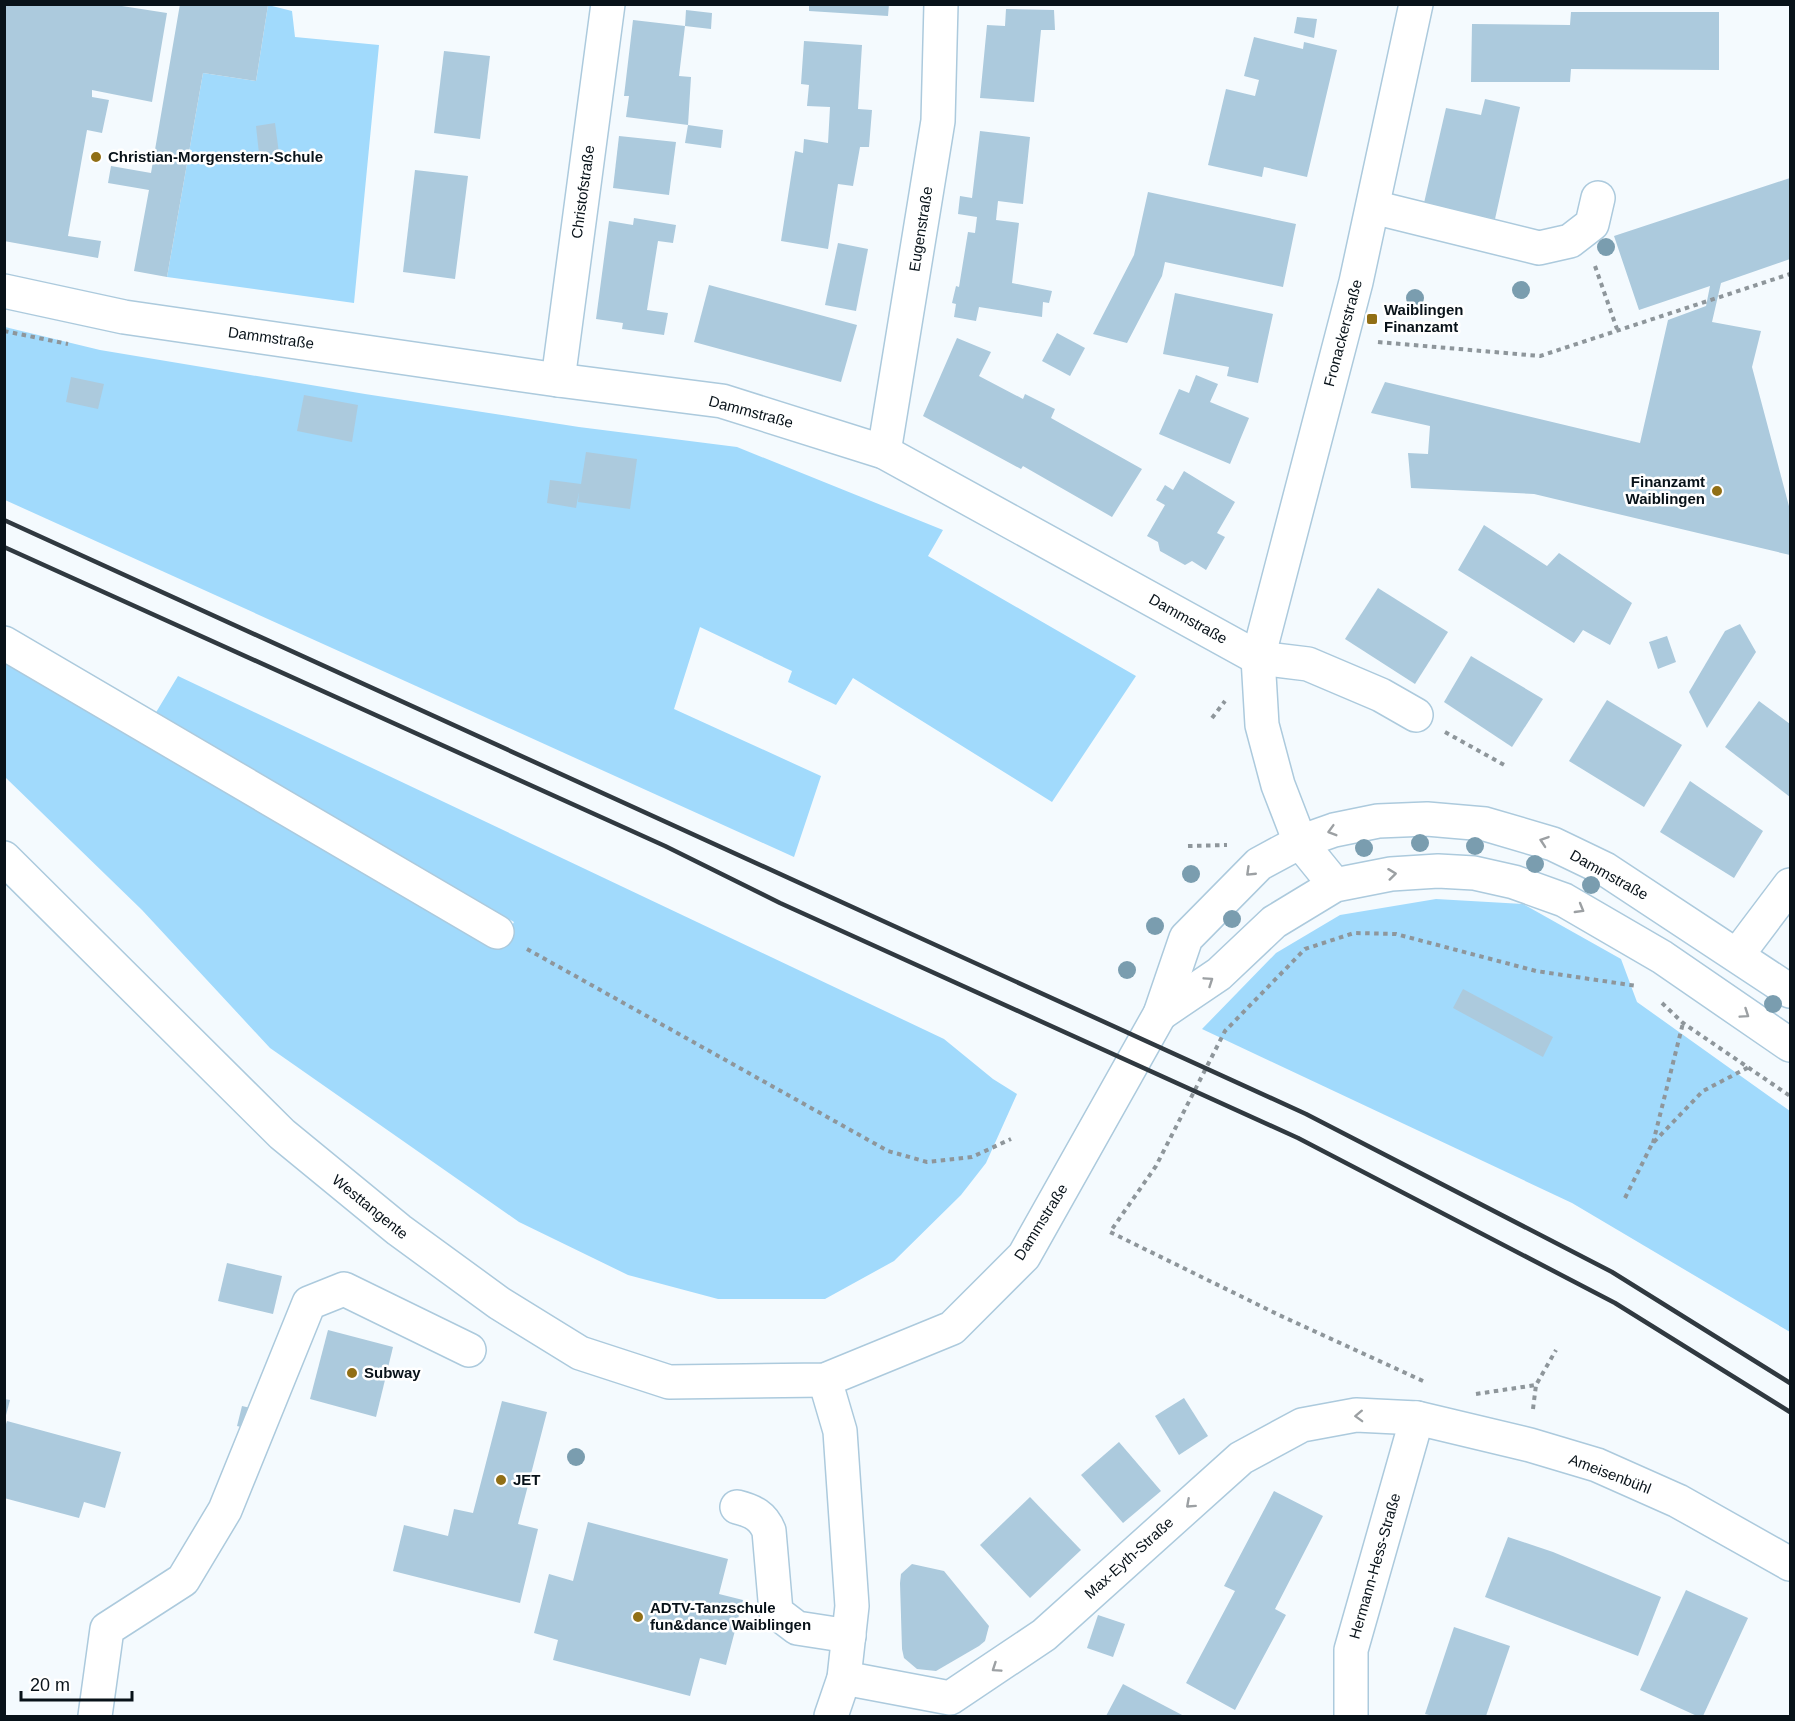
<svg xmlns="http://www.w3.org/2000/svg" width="1795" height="1721" viewBox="0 0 1795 1721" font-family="Arial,sans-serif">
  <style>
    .green { fill: #a1dafc }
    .building { fill: #accadd }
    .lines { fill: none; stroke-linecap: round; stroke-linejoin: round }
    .minor-casing { stroke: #accadd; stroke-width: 36 }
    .path { stroke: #8e969b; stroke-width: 4; stroke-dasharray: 4.5 4.5; stroke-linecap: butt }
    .minor { stroke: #fff; stroke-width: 33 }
    .rail { stroke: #303940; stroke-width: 4.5 }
    .tree { fill: #7a9daf }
    .oneway { stroke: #9ca0a3 }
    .poi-dot { fill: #916f15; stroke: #fff; stroke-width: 2 }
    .labels { text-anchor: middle; stroke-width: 5; stroke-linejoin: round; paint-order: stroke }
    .poi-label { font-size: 15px; font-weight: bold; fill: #081219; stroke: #fff; text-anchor: start }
    .street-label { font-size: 15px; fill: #081219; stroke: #fff }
  </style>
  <rect width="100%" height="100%" fill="#f4fafe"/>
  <g class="green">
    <polygon points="268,5 292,11 295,37 379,45 354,303 167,277 203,73 256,81"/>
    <polygon points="5,327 100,350 365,394 579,427 737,447 943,530 928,556 1136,676 1052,802 853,678 836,705 788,682 792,671 700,627 674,709 821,776 794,857 5,500"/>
    <polygon points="5,655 499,948 514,922 155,714 178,676 944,1039 993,1079 1017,1094 986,1163 961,1195 894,1261 825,1299 718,1299 628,1275 519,1222 270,1048 142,910 5,777"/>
    <polygon points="1436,899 1523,904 1621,959 1637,1002 1790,1111 1790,1332 1572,1203 1202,1029 1276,953 1340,915"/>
  </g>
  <g class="building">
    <polygon points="4,4 109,4 167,13 152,102 92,90 92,97 109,100 102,133 87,130 68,236 101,241 98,258 4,241"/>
    <polygon points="180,4 268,5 256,81 203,73 167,277 134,271 149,190 108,183 111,166 151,173"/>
    <polygon points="809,4 889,4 888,16 809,11"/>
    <polygon points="1006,9 1054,10 1055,30 1041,30 1034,102 980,98 987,25 1005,26"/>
    <polygon points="686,10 712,13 711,29 685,26 679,76 691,77 688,125 626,117 629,96 624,96 633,20 685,26"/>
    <polygon points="1571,12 1719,12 1719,70 1571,69 1570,82 1471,82 1472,24 1570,25"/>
    <polygon points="1297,17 1317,19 1314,38 1294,33"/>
    <polygon points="1254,37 1303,49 1304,42 1337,50 1307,177 1264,167 1262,177 1208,165 1226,89 1255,96 1259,80 1244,76"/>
    <polygon points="804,41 862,45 858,109 872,110 869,147 860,147 853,186 838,184 828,249 781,241 795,151 803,153 804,139 828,143 830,107 807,106 809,85 801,84"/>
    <polygon points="444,51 490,56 480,139 434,133"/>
    <polygon points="1485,99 1520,107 1495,219 1424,203 1446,108 1481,115"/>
    <polygon points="275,123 280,161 260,163 256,126"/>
    <polygon points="688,125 723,130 721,148 685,143"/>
    <polygon points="980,131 1030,137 1023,204 998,201 996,220 1019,223 1012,283 1052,291 1049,303 1043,302 1042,317 979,307 976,321 954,317 956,304 952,303 956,286 959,287 968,232 975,233 977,217 958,214 960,196 972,198"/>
    <polygon points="619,136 676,142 669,195 613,188"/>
    <polygon points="415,170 468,176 455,279 403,272"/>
    <polygon points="1790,178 1790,259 1721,283 1712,322 1761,331 1752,367 1790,510 1790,555 1534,494 1411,488 1408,453 1428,454 1430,426 1371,413 1385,382 1640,443 1668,320 1706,306 1710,286 1639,310 1614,236"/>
    <polygon points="1148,192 1296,224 1283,287 1165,262 1162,276 1127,343 1093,334 1134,255"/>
    <polygon points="634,218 676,225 673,243 658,241 647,310 668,313 664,335 622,329 623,323 596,319 609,221 633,225"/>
    <polygon points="838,243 868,249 856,311 825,305"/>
    <polygon points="709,285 857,325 841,382 694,342"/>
    <polygon points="1175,293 1273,314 1258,383 1227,376 1229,367 1163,354"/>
    <polygon points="1057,333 1085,348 1070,376 1042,361"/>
    <polygon points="957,338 991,352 979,376 1023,399 1025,394 1055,409 1051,418 1142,469 1112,517 1023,466 1021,469 923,416"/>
    <polygon points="1196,375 1218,384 1210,402 1249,418 1230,464 1159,434 1179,389 1189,393"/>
    <polygon points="71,377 104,384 98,409 66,402"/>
    <polygon points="304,395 358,405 352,442 297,431"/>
    <polygon points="586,452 637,459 630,509 578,502 579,492 576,508 547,503 550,480 581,484"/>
    <polygon points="1184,471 1235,502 1217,533 1225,537 1206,570 1192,561 1185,565 1160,551 1158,542 1147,536 1165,505 1156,500 1165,485 1173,490"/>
    <polygon points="1484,525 1547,566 1559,553 1632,603 1610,645 1583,630 1574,643 1458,570"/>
    <polygon points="1378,588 1448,632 1415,684 1345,639"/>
    <polygon points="1740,624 1756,652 1707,728 1689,692 1725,631"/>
    <polygon points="1667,636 1676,662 1658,669 1649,642"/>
    <polygon points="1471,656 1543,699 1512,747 1444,702"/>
    <polygon points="1607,700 1682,745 1644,807 1569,761"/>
    <polygon points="1759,701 1790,724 1790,797 1725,747"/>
    <polygon points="1690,781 1763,831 1734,878 1660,832"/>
    <polygon points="1463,989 1553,1037 1543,1057 1453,1008"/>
    <polygon points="227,1263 282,1276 273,1314 218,1301"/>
    <polygon points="328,1330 393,1347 376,1417 310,1399"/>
    <polygon points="1184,1398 1208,1436 1179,1455 1155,1416"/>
    <polygon points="4,1399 10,1400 5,1419 4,1419"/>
    <polygon points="502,1401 547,1412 518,1524 538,1529 520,1603 393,1571 404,1525 448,1536 454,1509 473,1513"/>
    <polygon points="242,1406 255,1409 249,1429 237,1426"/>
    <polygon points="7,1421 121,1452 105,1508 84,1502 79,1518 4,1498 4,1430"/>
    <polygon points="1119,1442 1161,1491 1123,1523 1081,1475"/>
    <polygon points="1274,1491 1323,1516 1275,1609 1286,1615 1235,1710 1186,1683 1235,1591 1224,1586"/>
    <polygon points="1030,1497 1081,1550 1030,1598 980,1545"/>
    <polygon points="588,1522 728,1559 719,1594 743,1600 726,1665 700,1658 690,1696 553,1660 558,1640 534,1633 549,1574 573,1581"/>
    <polygon points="1508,1537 1553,1552 1661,1597 1638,1656 1485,1597"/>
    <polygon points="912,1564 944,1571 989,1626 985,1641 979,1646 936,1671 917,1669 904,1658 902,1649 900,1583 901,1574"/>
    <polygon points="1686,1590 1748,1618 1703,1716 1697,1716 1640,1690"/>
    <polygon points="1098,1615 1125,1624 1113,1657 1087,1648"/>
    <polygon points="1454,1627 1510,1646 1486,1716 1433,1716 1425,1714"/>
    <polygon points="1123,1684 1184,1716 1106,1716"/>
  </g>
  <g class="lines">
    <defs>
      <g id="minor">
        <polyline points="1373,207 1539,248 1570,241 1592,224 1598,198"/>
        <polyline points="4,291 124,317 558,380 722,401 884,452 1258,658 1308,664 1381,695 1416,715"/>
        <polyline points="558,380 608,4"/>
        <polyline points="884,452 938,121 941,4"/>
        <polyline points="4,643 497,932"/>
        <polyline points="4,858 282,1134 399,1230 499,1303 580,1353 669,1382 825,1380 952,1328 1024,1256 1160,1014 1186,938 1259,864 1300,842 1334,830 1378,821 1427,819 1485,824 1553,844 1605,869 1790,991"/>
        <polyline points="1335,885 1300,842 1278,785 1262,725 1258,658 1356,282 1416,4"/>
        <polyline points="1738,954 1790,885"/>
        <polyline points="1160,1014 1219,974 1274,922 1335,885 1391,874 1438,871 1474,873 1514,882 1564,900 1662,957 1790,1045"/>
        <polyline points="825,1380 840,1431 852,1606 844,1678 831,1716"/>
        <path d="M737 1507C753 1511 763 1516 769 1531L776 1612 797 1628 849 1636"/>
        <polyline points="844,1678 950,1698 1044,1635 1241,1458 1302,1425 1356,1415 1417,1418 1530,1445 1597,1465 1678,1501 1790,1564"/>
        <polyline points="95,1716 107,1629 183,1580 225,1510 309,1303 344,1289 469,1350"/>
        <polyline points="1351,1716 1351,1650 1417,1418"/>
      </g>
    </defs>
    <use href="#minor" class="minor-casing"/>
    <g class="path">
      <polyline points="1595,266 1617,329"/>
      <polyline points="4,331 68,344"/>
      <polyline points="1378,342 1540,356 1790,274"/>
      <polyline points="1212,718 1225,701"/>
      <polyline points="1445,732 1506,766"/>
      <polyline points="1188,846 1227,845"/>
      <polyline points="527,949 888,1151 927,1162 972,1157 1011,1139"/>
      <polyline points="1662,1003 1683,1023 1790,1096"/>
      <polyline points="1653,1143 1683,1023"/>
      <polyline points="1625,1198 1652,1144 1703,1091 1749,1067"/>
      <polyline points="1423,1381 1279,1315 1110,1232 1156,1166 1225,1031 1305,949 1354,933 1396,934 1536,971 1637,986"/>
      <polyline points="1476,1394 1536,1385 1556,1350"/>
      <polyline points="1533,1409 1536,1385"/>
    </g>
    <use href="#minor" class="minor"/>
    <g class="rail">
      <polyline points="4,520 1306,1114 1612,1272 1790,1383"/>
      <polyline points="4,547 665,846 780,903 1298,1138 1615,1303 1790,1412"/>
    </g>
  </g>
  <g class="tree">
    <circle cx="1606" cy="247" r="9"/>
    <circle cx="1521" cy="290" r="9"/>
    <circle cx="1415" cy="298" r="9"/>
    <circle cx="1420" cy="843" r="9"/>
    <circle cx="1475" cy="846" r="9"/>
    <circle cx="1364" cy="848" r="9"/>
    <circle cx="1535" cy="864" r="9"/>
    <circle cx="1191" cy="874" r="9"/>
    <circle cx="1591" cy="885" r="9"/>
    <circle cx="1232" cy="919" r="9"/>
    <circle cx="1155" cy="926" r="9"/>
    <circle cx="1127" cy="970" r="9"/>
    <circle cx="1773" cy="1004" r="9"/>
    <circle cx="576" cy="1457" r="9"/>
  </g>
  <defs><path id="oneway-chevron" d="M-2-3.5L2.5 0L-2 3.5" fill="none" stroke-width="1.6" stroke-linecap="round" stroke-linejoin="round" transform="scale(1.5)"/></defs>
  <g class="oneway">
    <use href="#oneway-chevron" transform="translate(1332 831) rotate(164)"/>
    <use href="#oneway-chevron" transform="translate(1544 841) rotate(-161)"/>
    <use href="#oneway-chevron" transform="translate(1250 872) rotate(136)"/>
    <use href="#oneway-chevron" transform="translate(1392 874) rotate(-7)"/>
    <use href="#oneway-chevron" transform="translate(1580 909) rotate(30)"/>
    <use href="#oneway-chevron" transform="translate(1209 981) rotate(-34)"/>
    <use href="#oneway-chevron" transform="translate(1745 1014) rotate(34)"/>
    <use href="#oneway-chevron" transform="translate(1359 1416) rotate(178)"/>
    <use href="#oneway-chevron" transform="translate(1190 1504) rotate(138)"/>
    <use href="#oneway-chevron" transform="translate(996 1668) rotate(146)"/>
  </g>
  <g class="poi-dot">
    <circle cx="96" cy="157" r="6"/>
    <rect x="1366" y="313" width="12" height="12" rx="3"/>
    <circle cx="1717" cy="491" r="6"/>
    <circle cx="352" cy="1373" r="6"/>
    <circle cx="501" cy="1480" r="6"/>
    <circle cx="638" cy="1617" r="6"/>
  </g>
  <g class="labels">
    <g class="poi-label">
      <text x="108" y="162">Christian-Morgenstern-Schule</text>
      <text x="1384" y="315">Waiblingen<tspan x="1384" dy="17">Finanzamt</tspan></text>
      <text x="1705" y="487" text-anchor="end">Finanzamt<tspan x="1705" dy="17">Waiblingen</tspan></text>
      <text x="364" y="1378">Subway</text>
      <text x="513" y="1485">JET</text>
      <text x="650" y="1613">ADTV-Tanzschule<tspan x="650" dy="17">fun&amp;dance Waiblingen</tspan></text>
    </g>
    <g class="street-label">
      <text transform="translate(583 192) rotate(-82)" y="5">Christofstraße</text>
      <text transform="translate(921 229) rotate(-81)" y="5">Eugenstraße</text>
      <text transform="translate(1343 333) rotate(-75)" y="5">Fronackerstraße</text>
      <text transform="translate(271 338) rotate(8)" y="5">Dammstraße</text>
      <text transform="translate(751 412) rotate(15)" y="5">Dammstraße</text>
      <text transform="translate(1188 619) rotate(29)" y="5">Dammstraße</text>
      <text transform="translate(1609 875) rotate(29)" y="5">Dammstraße</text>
      <text transform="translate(370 1207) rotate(39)" y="5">Westtangente</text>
      <text transform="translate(1041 1222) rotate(-58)" y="5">Dammstraße</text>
      <text transform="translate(1610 1474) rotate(21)" y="5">Ameisenbühl</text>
      <text transform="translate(1129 1558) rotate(-42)" y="5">Max-Eyth-Straße</text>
      <text transform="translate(1375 1566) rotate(-74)" y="5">Hermann-Hess-Straße</text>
    </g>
  </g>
  <rect width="1795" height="1721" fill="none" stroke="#081219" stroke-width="12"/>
  <path d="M21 1691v9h111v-9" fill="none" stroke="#081219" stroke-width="3"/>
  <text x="30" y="1691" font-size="18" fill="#081219" stroke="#ffffff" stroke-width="4.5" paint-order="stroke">20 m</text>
</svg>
